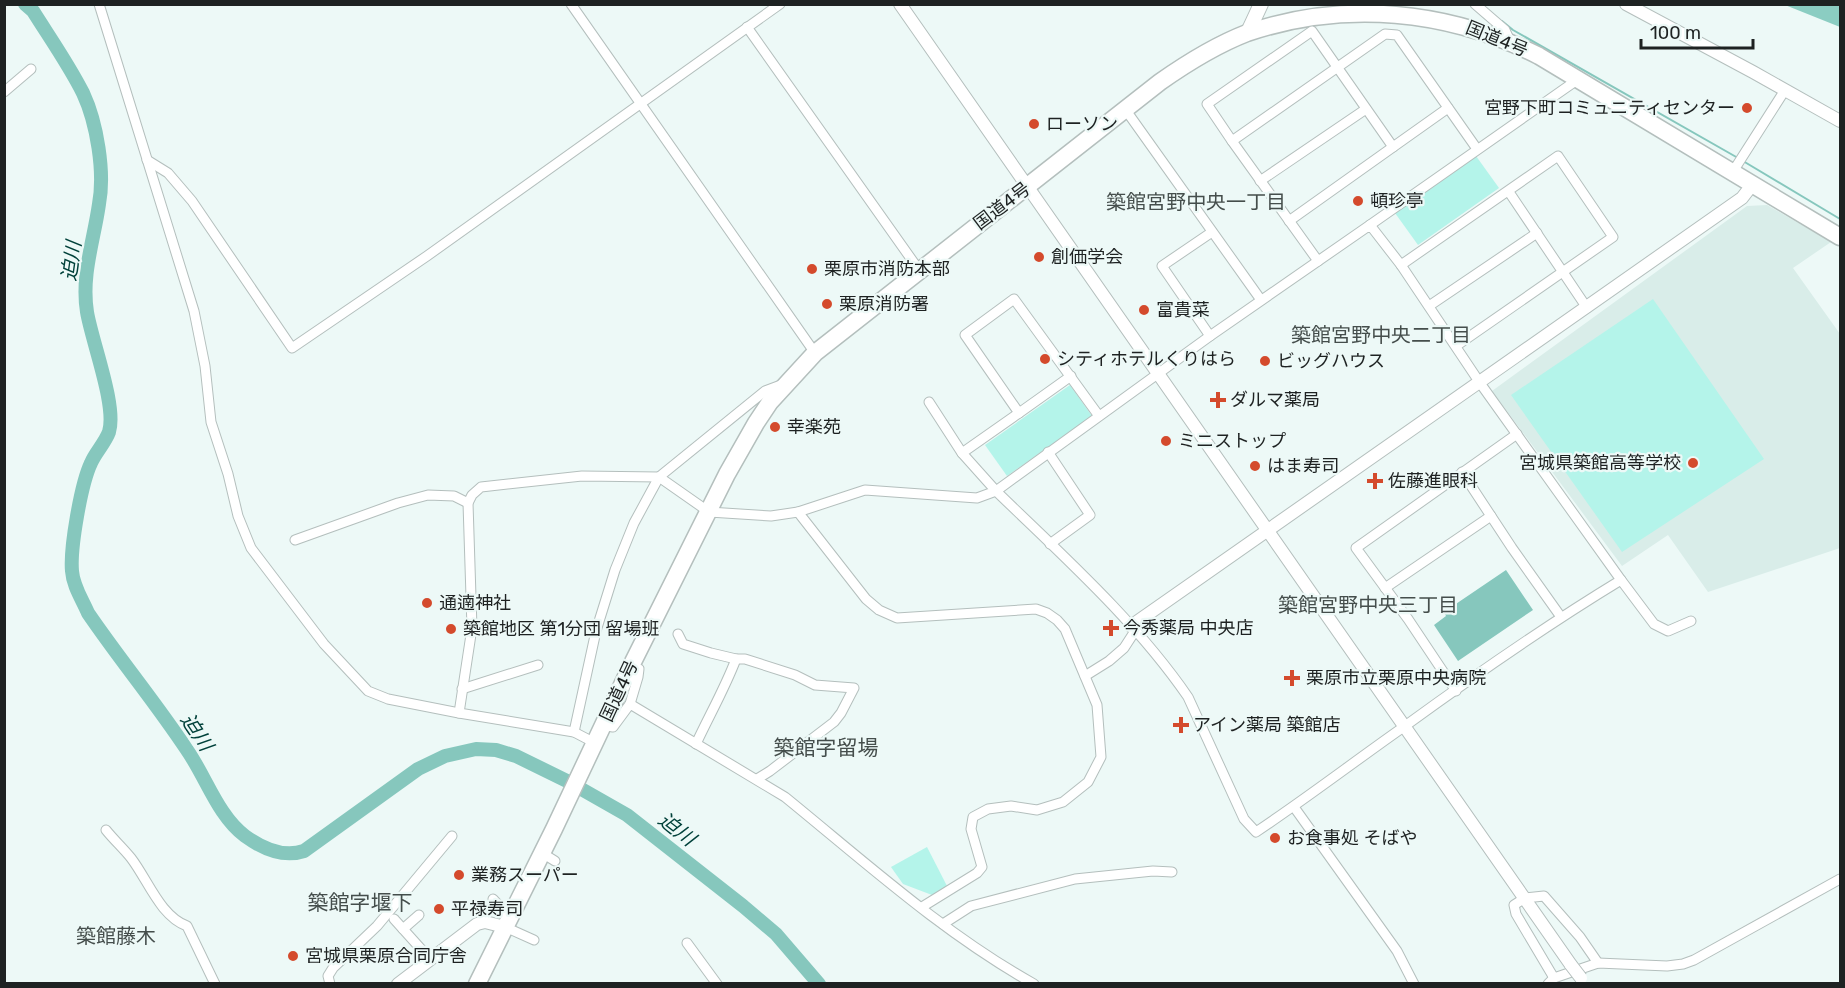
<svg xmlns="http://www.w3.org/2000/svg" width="1845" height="988" viewBox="0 0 1845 988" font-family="Rubik,'Noto Sans JP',sans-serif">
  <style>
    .built { fill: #d9ede9 }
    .green { fill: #b4f4ea }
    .forest { fill: #8bcdc2 }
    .water { fill: #86c7bd }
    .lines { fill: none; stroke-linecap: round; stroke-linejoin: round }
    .stream { stroke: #86c7bd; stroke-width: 2 }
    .river { stroke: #86c7bd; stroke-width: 14 }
    .street-casing { stroke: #b4bfbd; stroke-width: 11 }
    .secondary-casing { stroke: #b4bfbd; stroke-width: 14 }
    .primary-casing { stroke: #b4bfbd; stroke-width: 16 }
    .highway-casing { stroke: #b4bfbd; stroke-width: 19 }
    .street { stroke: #fff; stroke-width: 9 }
    .secondary { stroke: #fff; stroke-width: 12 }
    .primary { stroke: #fff; stroke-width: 14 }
    .highway { stroke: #fff; stroke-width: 16 }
    .secondary-bridge-casing { stroke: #b4bfbd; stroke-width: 14; stroke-linecap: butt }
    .secondary-bridge { stroke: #fff; stroke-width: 12 }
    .poi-dot { fill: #d44a2c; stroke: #edf9f7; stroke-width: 2 }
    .labels { text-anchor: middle; stroke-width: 4.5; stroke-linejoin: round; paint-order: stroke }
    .street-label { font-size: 18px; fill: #1e2222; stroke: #edf9f7 }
    .poi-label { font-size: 18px; fill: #1e2222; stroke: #edf9f7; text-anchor: start }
    .neighbourhood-label { font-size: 20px; fill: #454e4c; stroke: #edf9f7 }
    .water-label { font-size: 20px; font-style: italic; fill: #01413a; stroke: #edf9f7 }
    .quarter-label { font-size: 21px; fill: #454e4c; stroke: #edf9f7 }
  </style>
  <rect width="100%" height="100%" fill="#edf9f7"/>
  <polygon class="built" points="1767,205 1831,242 1793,268 1840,334 1840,548 1708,592 1668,535 1622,566 1492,391 1747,206"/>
  <g class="green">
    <polygon points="1476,156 1499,188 1418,245 1395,213"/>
    <polygon points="1653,299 1764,459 1622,552 1511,395"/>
    <polygon points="1070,385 1092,416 1007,476 985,445"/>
    <polygon points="927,847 947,886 932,895 903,884 891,867"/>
  </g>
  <polygon class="forest" points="1785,5 1840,5 1840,27"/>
  <polygon class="water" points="1506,570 1533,610 1458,661 1434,625 1446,616 1444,612"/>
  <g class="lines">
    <g class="stream">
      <polyline points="1502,21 1513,30 1738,158"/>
      <polyline points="1743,161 1840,219"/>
    </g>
    <path class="river" d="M25 4 33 11C50 38 69 65 83 93 97 123 105 172 99 204 94 240 81 275 87 312 92 342 117 406 109 432 105 443 95 453 91 463 81 484 70 548 72 571 73 586 82 599 88 613 120 660 156 703 187 750 206 777 218 816 245 836 263 849 283 858 304 851L418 769 445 756 476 749 496 750 516 756 569 782 627 815 743 906 776 934 819 984"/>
    <defs>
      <g id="street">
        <polyline points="99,4 194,311 205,366 211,422 228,474 238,516 251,548 324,644 368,691 388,699 459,713 574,732 595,743"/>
        <polyline points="571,4 815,353"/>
        <polyline points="1475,4 1505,30 1510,41"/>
        <polyline points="747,27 919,270"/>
        <polyline points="4,92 31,69"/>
        <polyline points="1125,109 1261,300"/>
        <polyline points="1232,141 1207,104 1312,31 1393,147 1448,108"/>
        <polyline points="147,160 168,173 192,201 292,348 427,256 780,4"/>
        <polyline points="1732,173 1785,90"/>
        <polyline points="1260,181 1366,109"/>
        <polyline points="1509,192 1587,308"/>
        <polyline points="1289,221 1393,147"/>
        <polyline points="1370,225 1577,80"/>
        <polyline points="1318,261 1232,141 1385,34 1397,35 1477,149"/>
        <polyline points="1401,265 1558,156 1613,237 1456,346"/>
        <polyline points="1429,306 1537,233"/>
        <polyline points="1210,336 1162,266 1212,232"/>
        <polyline points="929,402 962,453"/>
        <polyline points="1019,413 1071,376"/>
        <polyline points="1048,452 1090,515 1050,544"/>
        <polyline points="1462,472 1512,548 1561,617"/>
        <polyline points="798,512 866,599 879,610 897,618 1036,609 1047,613 1057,620 1065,629 1097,705 1101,757 1088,782 1063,802 1037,810 1011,806 988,809 973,817 971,829 982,867 977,873 922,907"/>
        <polyline points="295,540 398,503 428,495 454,496 468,503"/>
        <polyline points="1621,580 1654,624 1668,631 1691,621"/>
        <polyline points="1385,588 1491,516"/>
        <polyline points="678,634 683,644 711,653 736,659 745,659 795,675 815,685 854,688 841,713 834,722 770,771 757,779"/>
        <polyline points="1085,676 1109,661 1124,648 1135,631"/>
        <polyline points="462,689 538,665"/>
        <polyline points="1456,691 1408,619 1356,548 1517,434"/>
        <polyline points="630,704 638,677 639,669 631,666"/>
        <path d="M459 713 472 628 468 503 472 495 481 487 582 476 659 477 709 512 771 516 798 512 865 490 977 498 996 491C1063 556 1135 620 1188 697L1244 819 1256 832C1307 798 1355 761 1405 726 1475 675 1547 625 1621 580L1480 383 1401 265 1370 225 1210 336 996 491 962 453 1019 413 965 335 1014 299 1099 416"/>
        <path d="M603 725 613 727 630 704 785 797C865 862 943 933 1034 984"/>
        <polyline points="574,732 596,631 615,570 634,523 659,477 765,391 781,385"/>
        <path d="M696 744C709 716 725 688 736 659"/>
        <polyline points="1294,807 1397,951 1414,984"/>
        <path d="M106 830C114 840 123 848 131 858 148 880 160 916 187 926L215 984"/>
        <polyline points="542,853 555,861"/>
        <polyline points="493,899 510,917"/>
        <polyline points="394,919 430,959"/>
        <polyline points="943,924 971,906 1075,879 1153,871 1172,872"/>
        <polyline points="505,927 534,940"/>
        <polyline points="403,929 419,915"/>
        <polyline points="687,943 717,984"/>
        <polyline points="1554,978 1516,914 1514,905 1525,898 1544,896 1580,937 1598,963"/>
        <polyline points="330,984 328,976 333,968 377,926 452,836"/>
        <polyline points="1548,984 1554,978 1598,963 1667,966 1683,964 1694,960 1840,879"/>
      </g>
      <g id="secondary">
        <polyline points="900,4 1571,965"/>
        <polyline points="1626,4 1753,72 1840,121"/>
        <polyline points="1131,626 1742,198 1752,185"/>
        <polyline points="398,984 477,924 485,922 505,927"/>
      </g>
      <polyline id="primary" points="1248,32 1261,4"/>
      <path id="highway" d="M477 984 554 829 631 666 727 474 756 423 770 402 815 353 1160 82C1187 63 1216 45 1247 33 1345 0 1448 10 1539 56L1840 237"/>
    </defs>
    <use href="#street" class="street-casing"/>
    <use href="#secondary" class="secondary-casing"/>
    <use href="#primary" class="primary-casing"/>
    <use href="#highway" class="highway-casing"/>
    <use href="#street" class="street"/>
    <use href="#secondary" class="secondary"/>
    <use href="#primary" class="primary"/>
    <use href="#highway" class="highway"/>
    <defs>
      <polyline id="secondary-bridge" points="1571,965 1581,978"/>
    </defs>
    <use href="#secondary-bridge" class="secondary-bridge-casing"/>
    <use href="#secondary-bridge" class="secondary-bridge"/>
  </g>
  <g class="poi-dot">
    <circle cx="1747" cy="108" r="6"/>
    <circle cx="1034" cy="124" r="6"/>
    <circle cx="1358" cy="201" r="6"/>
    <circle cx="1039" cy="257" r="6"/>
    <circle cx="812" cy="269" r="6"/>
    <circle cx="827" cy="304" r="6"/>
    <circle cx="1144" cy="310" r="6"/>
    <circle cx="1045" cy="359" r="6"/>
    <circle cx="1265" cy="361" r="6"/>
    <path d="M1215 391h6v6h6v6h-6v6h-6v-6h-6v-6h6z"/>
    <circle cx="775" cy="427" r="6"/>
    <circle cx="1166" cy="441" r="6"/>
    <circle cx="1693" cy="463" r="6"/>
    <circle cx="1255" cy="466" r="6"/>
    <path d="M1372 472h6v6h6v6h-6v6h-6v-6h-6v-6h6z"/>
    <circle cx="427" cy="603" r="6"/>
    <path d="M1108 619h6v6h6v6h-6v6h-6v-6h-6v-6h6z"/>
    <circle cx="451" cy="629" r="6"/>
    <path d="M1289 669h6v6h6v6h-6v6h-6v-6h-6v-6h6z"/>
    <path d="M1178 716h6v6h6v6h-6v6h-6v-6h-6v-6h6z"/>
    <circle cx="1275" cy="838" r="6"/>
    <circle cx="459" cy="875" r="6"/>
    <circle cx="439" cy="909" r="6"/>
    <circle cx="293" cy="956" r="6"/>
  </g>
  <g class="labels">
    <g class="street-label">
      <text transform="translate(1497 39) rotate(22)" y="6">国道4号</text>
      <text transform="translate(1002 206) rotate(-37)" y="6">国道4号</text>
      <text transform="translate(619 691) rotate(-65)" y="6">国道4号</text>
    </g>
    <g class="poi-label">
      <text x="1735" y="114" text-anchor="end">宮野下町コミュニティセンター</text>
      <text x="1046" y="130">ローソン</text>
      <text x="1370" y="207">頓珍亭</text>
      <text x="1051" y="263">創価学会</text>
      <text x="824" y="275">栗原市消防本部</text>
      <text x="839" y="310">栗原消防署</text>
      <text x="1156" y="316">富貴菜</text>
      <text x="1057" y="365">シティホテルくりはら</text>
      <text x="1277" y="367">ビッグハウス</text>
      <text x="1230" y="406">ダルマ薬局</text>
      <text x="787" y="433">幸楽苑</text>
      <text x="1178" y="447">ミニストップ</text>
      <text x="1681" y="469" text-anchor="end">宮城県築館高等学校</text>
      <text x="1267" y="472">はま寿司</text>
      <text x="1388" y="487">佐藤進眼科</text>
      <text x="439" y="609">通遖神社</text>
      <text x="1123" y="634">今秀薬局 中央店</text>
      <text x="463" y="635">築館地区 第1分団 留場班</text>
      <text x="1306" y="684">栗原市立栗原中央病院</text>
      <text x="1193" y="731">アイン薬局 築館店</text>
      <text x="1287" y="844">お食事処 そばや</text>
      <text x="471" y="881">業務スーパー</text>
      <text x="451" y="915">平禄寿司</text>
      <text x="305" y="962">宮城県栗原合同庁舎</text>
    </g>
    <g class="neighbourhood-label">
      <text x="1196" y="209">築館宮野中央一丁目</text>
      <text x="1381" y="342">築館宮野中央二丁目</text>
      <text x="1368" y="612">築館宮野中央三丁目</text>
      <text x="116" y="943">築館藤木</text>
    </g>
    <g class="water-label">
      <text transform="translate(71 261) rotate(-82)" y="7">迫川</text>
      <text transform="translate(197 732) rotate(56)" y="7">迫川</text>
      <text transform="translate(677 829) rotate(38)" y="7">迫川</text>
    </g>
    <g class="quarter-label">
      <text x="826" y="755">築館字留場</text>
      <text x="360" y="910">築館字堰下</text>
    </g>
  </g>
  <rect width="1845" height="988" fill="none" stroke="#1e2222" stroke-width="12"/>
  <path d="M1641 39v9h112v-9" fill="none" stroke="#1e2222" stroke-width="3"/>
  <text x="1650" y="39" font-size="18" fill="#1e2222" stroke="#edf9f7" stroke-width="4.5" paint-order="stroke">100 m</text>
</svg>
